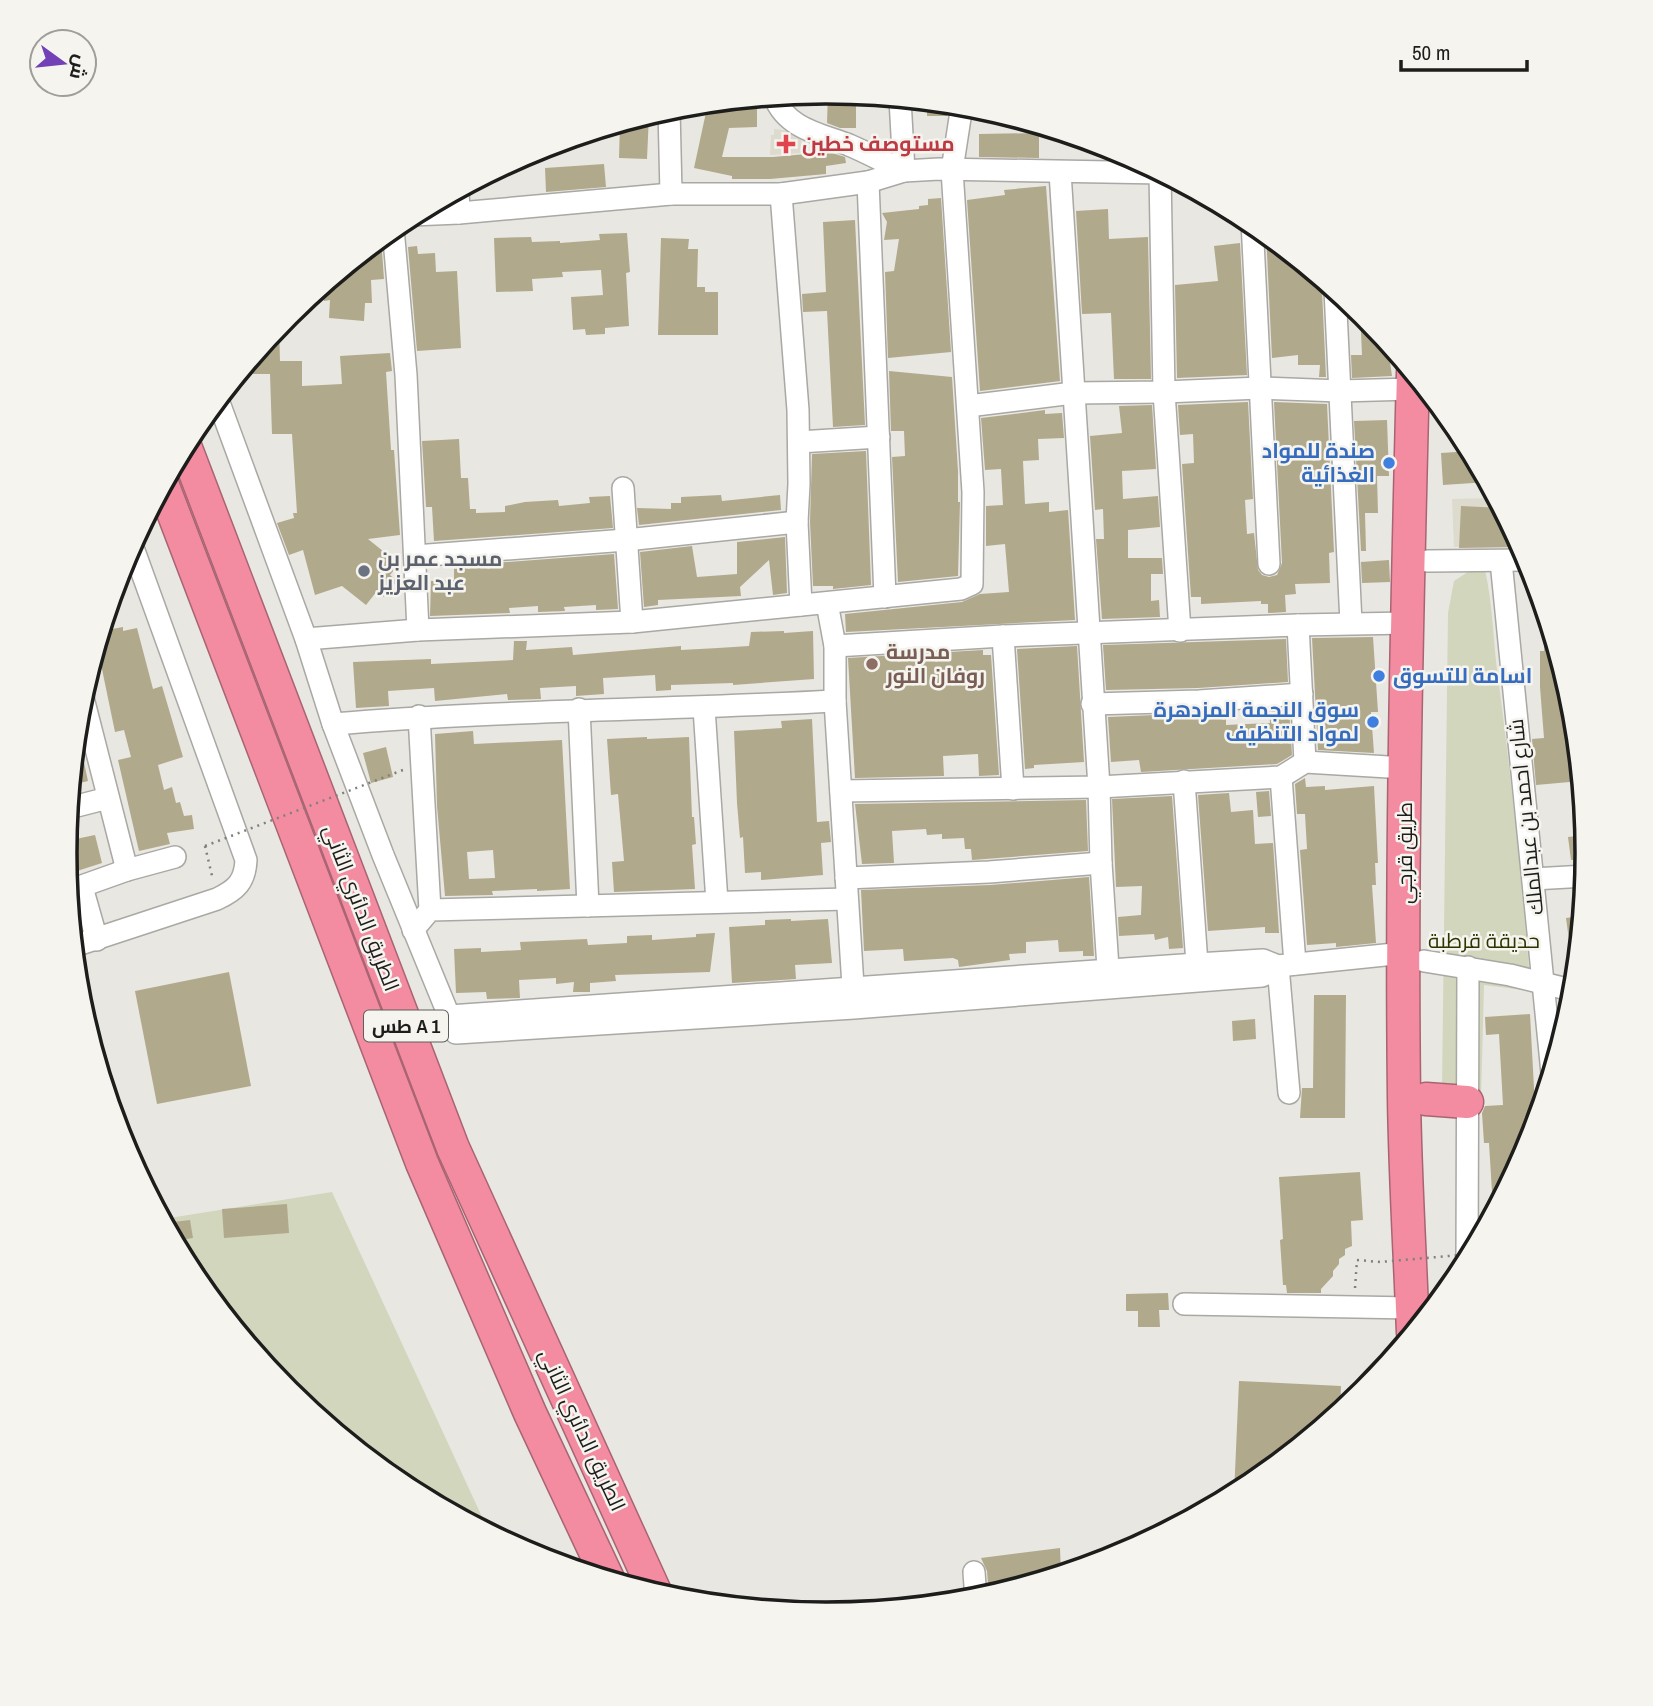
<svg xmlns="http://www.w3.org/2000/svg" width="1653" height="1706" viewBox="0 0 1653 1706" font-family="'Archivo Narrow',Cairo,sans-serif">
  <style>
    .built { fill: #dddace }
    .green { fill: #d2d6bd }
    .building { fill: #b1a98b; fill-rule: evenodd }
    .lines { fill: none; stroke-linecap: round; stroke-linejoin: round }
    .minor-casing { stroke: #a9a8a4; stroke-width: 24 }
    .highway-casing { stroke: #a86472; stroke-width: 35 }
    .path { stroke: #80807c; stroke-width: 2.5; stroke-dasharray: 2 5; stroke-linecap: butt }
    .minor { stroke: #fff; stroke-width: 21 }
    .highway { stroke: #f38ba1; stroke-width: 32 }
    .path-bridge { stroke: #80807c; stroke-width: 2.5; stroke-dasharray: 2 5; stroke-linecap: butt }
    .health-dot { fill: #e0444e; stroke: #f5f4ef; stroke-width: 2.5 }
    .shop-dot { fill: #3f7fe0; stroke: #f5f4ef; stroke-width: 2.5 }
    .worship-dot { fill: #6b7280; stroke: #f5f4ef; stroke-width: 2.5 }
    .education-dot { fill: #8d6e63; stroke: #f5f4ef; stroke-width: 2.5 }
    .labels { text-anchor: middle; stroke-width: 5; stroke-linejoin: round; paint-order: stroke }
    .shield { fill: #f5f4ef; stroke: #5e5e5b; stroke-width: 2 }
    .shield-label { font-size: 19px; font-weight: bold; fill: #1d1d1b }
    .health-label { font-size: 21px; font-weight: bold; fill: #be3a42; stroke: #f5f4ef; text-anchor: start }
    .shop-label { font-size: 21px; font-weight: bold; fill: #366cbe; stroke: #f5f4ef; text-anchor: end }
    .worship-label { font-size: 21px; font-weight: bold; fill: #5b616d; stroke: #f5f4ef; text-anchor: start }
    .education-label { font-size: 21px; font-weight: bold; fill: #785e54; stroke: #f5f4ef; text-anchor: start }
    .street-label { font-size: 21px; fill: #1d1d1b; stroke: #f5f4ef }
    .park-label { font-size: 21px; fill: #2f3400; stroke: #f5f4ef }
    .rim { fill: none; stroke: #1d1d1b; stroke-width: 3.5 }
  </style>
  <rect width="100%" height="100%" fill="#e8e7e2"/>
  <g class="built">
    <polygon points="774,129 802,132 801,153 770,155 771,135 774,135"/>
    <polygon points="1496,498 1521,545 1454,547 1452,499"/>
  </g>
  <g class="green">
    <path d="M1474 568 1485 570C1493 605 1493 642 1498 677 1512 782 1522 886 1531 991L1484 985 1481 1097 1442 1089 1448 613 1454 581Z"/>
    <polygon points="332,1192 489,1532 403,1486 288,1391 193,1276 163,1219"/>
  </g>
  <g class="building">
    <polygon points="828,91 856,94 856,128 840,128 827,123"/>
    <polygon points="757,98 757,127 729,128 722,157 773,157 829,152 845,157 846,163 826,166 826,174 770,179 732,179 732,176 694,168 708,103"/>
    <polygon points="927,101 951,104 947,116 927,116"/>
    <polygon points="649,115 647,159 619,158 620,123"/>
    <polygon points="1039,133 1039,158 979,157 979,134"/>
    <polygon points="604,164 606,187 546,192 545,168"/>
    <polygon points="1046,186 1060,381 980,391 967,200 1005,195 1004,190"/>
    <polygon points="941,198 951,352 888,358 885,272 894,271 899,239 884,240 887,222 882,213 919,209 919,206 928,205 928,199"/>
    <polygon points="1108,209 1109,239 1148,237 1151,379 1114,379 1111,313 1082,314 1076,211"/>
    <polygon points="855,220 865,425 833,427 827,311 803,312 802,294 826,292 823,222"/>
    <polygon points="627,233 630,272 626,273 629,326 605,328 605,334 586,335 585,329 573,330 571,297 603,295 601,270 562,272 563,277 532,279 533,291 496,292 494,238 531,237 532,242 560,241 560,243 600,240 599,234"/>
    <polygon points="1266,233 1325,282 1322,291 1326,377 1319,377 1320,365 1298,365 1298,355 1272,358"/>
    <polygon points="381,238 384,279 371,280 372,303 365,303 364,321 329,318 330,300 324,301 323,285"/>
    <polygon points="661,238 689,239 688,249 698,249 697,287 705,287 705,292 718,292 718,335 658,335"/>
    <polygon points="1240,243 1247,375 1177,378 1175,285 1218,281 1214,246"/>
    <polygon points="417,246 418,254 435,253 436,272 457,271 461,348 417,351 408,247"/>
    <polygon points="1360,310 1387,341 1392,376 1352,378 1351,355 1362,355"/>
    <polygon points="279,325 280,361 302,361 302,386 342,384 340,356 390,353 392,371 386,372 391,450 394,450 400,535 368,539 399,564 390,575 397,581 384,597 377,591 366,605 342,586 315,595 303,550 289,555 277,523 294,518 293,513 297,513 292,434 272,434 270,374 252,374 252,358"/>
    <polygon points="889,371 952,377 958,471 958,502 960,502 958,576 898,582 892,457 905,456 904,431 891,431"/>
    <polygon points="1248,402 1253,499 1245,500 1247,534 1254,533 1258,570 1262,575 1269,577 1277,575 1282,563 1274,402 1327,404 1334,552 1329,553 1330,583 1295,584 1296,594 1285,595 1286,612 1268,613 1268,604 1261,604 1261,601 1201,604 1201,597 1191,597 1182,464 1194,463 1193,434 1180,435 1178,405"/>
    <polygon points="1152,405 1156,469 1122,471 1123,499 1158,496 1160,527 1128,530 1128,558 1162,558 1163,574 1151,574 1151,601 1159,600 1160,617 1102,619 1096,539 1104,539 1103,509 1095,510 1090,436 1122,433 1119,406"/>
    <polygon points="1045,410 1045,414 1062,413 1064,438 1038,439 1039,460 1023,461 1025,504 1049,502 1049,512 1068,510 1075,620 846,632 845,614 962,602 980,594 1009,592 1005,544 986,546 986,506 1003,505 1001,469 985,470 981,418"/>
    <polygon points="1387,420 1389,476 1377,476 1378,513 1365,513 1366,551 1361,551 1354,421"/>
    <polygon points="459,439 461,478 468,478 470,509 476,509 476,513 505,512 505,506 525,502 558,500 559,506 590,503 589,497 610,496 613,528 434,541 432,507 426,507 422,441"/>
    <polygon points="866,451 871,585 833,589 833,586 813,586 810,522 812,454"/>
    <polygon points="1471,451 1488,482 1443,485 1441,453"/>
    <polygon points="721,495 722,501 780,495 781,510 639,525 637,508 671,509 671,503 681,503 681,497"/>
    <polygon points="1461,506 1502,508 1519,540 1518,547 1459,548"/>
    <polygon points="785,537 787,593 773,595 769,560 740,587 741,596 658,600 658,605 644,607 640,552 692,546 697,577 737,574 737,542"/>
    <polygon points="614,554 618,609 596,610 596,605 564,607 565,611 538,612 538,606 509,608 510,613 430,616 431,581 454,580 454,566"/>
    <polygon points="1389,560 1390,582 1362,583 1361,562"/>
    <polygon points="1547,618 1574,705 1581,781 1536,785 1532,739 1544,738 1540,687 1540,651 1544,651 1545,619"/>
    <polygon points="123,627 123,631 137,628 153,689 162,686 183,757 158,765 164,790 172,787 176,803 180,802 184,816 192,815 194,829 167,833 170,844 139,851 118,760 131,757 124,730 115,732 97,645 102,631"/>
    <polygon points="784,631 784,633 813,631 814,679 733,685 733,683 671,685 671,690 656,691 655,675 603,678 604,694 576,696 576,686 540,688 541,699 508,700 507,694 435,701 434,688 388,691 389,706 356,708 353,662 431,659 431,664 513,660 514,641 527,641 526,650 572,647 573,655 681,646 681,650 718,648 749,646 751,632"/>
    <polygon points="1373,637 1378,712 1371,712 1374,753 1318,750 1312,638"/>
    <polygon points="1286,639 1288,682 1198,688 1106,690 1103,645"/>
    <polygon points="1077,646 1084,762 1034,765 1034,768 1025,769 1017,649"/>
    <polygon points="983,650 983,655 991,655 999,775 979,776 978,754 943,756 944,776 855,778 848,658"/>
    <polygon points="1289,708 1292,755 1277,764 1141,772 1139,760 1111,762 1108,717 1226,712 1226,725 1270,723 1269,709"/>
    <polygon points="812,719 817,822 829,821 831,842 821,843 823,875 761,880 761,872 745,873 743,837 740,838 737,803 734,731 782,728 781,721"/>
    <path d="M473 731 474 744 562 740 570 889 537 891V889L492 891 493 895 445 896 437 806 435 734ZM493 850 495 878 469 879 467 852Z"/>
    <polygon points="647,737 647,739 689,737 692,817 694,817 696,844 692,845 695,889 614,892 612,862 624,861 618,794 611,795 607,739"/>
    <polygon points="76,739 79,739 88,781 76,784 76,782 72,782"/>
    <polygon points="386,747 393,777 371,783 363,753"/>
    <polygon points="1305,778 1306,787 1325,786 1325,790 1374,786 1378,863 1375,863 1376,885 1372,885 1376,943 1336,947 1336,943 1307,945 1300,850 1307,849 1305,814 1297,814 1295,784"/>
    <polygon points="1269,791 1271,816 1258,817 1256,792"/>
    <polygon points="1229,793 1231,812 1253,810 1255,844 1273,843 1279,933 1265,933 1265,927 1208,931 1198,795"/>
    <polygon points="1172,796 1183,948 1169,949 1168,937 1155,940 1154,934 1119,936 1118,917 1141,915 1142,886 1116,887 1112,799"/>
    <polygon points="1086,800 1088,851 972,860 971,849 965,849 964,838 942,839 942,834 927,835 926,829 892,831 894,863 862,864 855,804"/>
    <polygon points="95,835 102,863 74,872 73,868 66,870 66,841"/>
    <polygon points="1586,835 1588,859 1571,860 1568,837"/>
    <polygon points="1089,877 1094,956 1083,956 1083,951 1059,952 1058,940 1026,942 1026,953 1009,954 1010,960 959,967 958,960 953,958 904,961 903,949 864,951 861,890 990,885"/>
    <polygon points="1582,916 1577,962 1572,962 1566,918"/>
    <polygon points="791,919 791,921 828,919 832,963 795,965 796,979 732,983 729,927 765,925 765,920"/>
    <polygon points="715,933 710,972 615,975 616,981 590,983 590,992 573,992 574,982 556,984 556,978 519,980 520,998 487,999 486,992 456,993 454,949 481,948 481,952 521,950 520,942 587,939 588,945 627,943 627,936 652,935 652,940 696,937 696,934"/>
    <polygon points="229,972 251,1086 157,1104 135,991"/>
    <polygon points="1314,995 1346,995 1345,1118 1300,1118 1302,1088 1313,1088"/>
    <polygon points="1530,1014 1536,1125 1532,1140 1523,1140 1524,1156 1505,1191 1492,1192 1489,1143 1484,1143 1482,1113 1485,1106 1503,1105 1499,1034 1486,1035 1485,1017"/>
    <polygon points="1255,1019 1256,1039 1233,1041 1232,1021"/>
    <polygon points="1360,1172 1363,1220 1351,1221 1352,1246 1345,1249 1345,1255 1339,1259 1339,1264 1333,1271 1333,1276 1321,1289 1321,1293 1287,1293 1286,1285 1283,1285 1280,1240 1283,1239 1279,1177"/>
    <polygon points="287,1204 289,1233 224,1238 222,1209"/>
    <polygon points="190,1220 193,1238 174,1241 165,1223"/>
    <polygon points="1168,1293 1169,1310 1159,1310 1160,1327 1138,1327 1138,1311 1126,1311 1126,1294"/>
    <polygon points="1239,1381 1341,1386 1340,1412 1249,1487 1234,1495"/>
    <polygon points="1060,1548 1061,1574 989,1596 987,1571 981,1558"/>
  </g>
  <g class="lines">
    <defs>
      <g id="minor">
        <path d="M774 96C786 129 821 134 849 145 868 153 886 163 904 171"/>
        <polyline points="900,99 904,171"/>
        <polyline points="669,109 671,194"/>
        <polyline points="1060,172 1099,787 1101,863 1109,983"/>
        <polyline points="1160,173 1164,392 1180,631"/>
        <polyline points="868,182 885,597"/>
        <polyline points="458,190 459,213"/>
        <polyline points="781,194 798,410 799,484 797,522 801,605"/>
        <polyline points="412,215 459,213 671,194 781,194 868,182 904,171 939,169 1163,173"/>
        <polyline points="1252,221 1269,564"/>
        <polyline points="393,228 406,375 418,630"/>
        <polyline points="1335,290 1351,623"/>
        <polyline points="218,400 306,639 333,724 383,855 456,1033 854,1008 1262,976 1271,972 1278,966"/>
        <polyline points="968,406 1073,393 1164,392 1260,388 1340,391 1412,389"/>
        <polyline points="799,442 879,437"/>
        <polyline points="623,488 632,622"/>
        <polyline points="415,556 626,540 797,522"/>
        <polyline points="1427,561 1529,560"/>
        <polyline points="1501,561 1552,1073"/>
        <polyline points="827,603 835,646 835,701 854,1002"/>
        <polyline points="1298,625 1305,762"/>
        <polyline points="1003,636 1013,789"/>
        <polyline points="306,639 418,630 632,622 961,589 972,584 973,492 952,170 960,118 965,105"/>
        <polyline points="835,646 1003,636 1298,625 1408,623"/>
        <polyline points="82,694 127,870"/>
        <polyline points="1092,704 1199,701 1302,694"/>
        <polyline points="704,708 717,902"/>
        <polyline points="579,709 588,906"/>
        <polyline points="419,716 430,910"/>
        <path d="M333 724C500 710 667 710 835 701"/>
        <polyline points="1281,777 1295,964"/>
        <polyline points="1184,781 1197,964"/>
        <polyline points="841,791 1099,787 1281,777 1305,762 1405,768"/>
        <polyline points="69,808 108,798"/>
        <polyline points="846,878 989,872 1101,863"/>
        <polyline points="1533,879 1586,876"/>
        <polyline points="82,887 97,940"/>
        <polyline points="68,891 127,870 175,857"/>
        <polyline points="413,930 430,910 847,899"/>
        <path d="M74 946 217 899C236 890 245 882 246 860L132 545"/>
        <polyline points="1424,961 1510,975 1575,991"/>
        <polyline points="1278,966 1289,1093"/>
        <polyline points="449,1016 1197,964 1263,960 1278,966 1404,953"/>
        <polyline points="1467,1264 1468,967"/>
        <polyline points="1184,1304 1412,1308"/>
        <polyline points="974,1572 976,1600"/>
      </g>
      <g id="highway">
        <path d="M1413 372C1407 613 1401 855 1404 1096 1405 1175 1410 1254 1413 1333"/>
        <polyline points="185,446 453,1148 656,1594"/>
        <polyline points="163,486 422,1163 530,1413 608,1579"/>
        <polyline points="1426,1099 1467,1102"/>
      </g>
    </defs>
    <use href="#minor" class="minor-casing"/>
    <use href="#highway" class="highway-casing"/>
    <g class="path">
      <polyline points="205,846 213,880"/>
      <polyline points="1355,1288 1357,1260"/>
    </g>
    <use href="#minor" class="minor"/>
    <use href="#highway" class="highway"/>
    <g class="path-bridge">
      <polyline points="205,846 403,770"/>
      <polyline points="1357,1260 1380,1262 1472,1254"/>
    </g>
  </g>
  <path class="health-dot" d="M782.5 133.5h7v7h7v7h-7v7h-7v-7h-7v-7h7z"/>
  <g class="shop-dot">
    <circle cx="1389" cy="463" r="7"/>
    <circle cx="1379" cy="676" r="7"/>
    <circle cx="1373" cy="722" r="7"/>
  </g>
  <circle class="worship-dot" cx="364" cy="571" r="7"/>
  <circle class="education-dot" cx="872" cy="664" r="7"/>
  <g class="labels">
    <rect class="shield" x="364" y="1010.5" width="84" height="31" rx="5"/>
    <g class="shield-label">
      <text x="406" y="1033">طس A 1</text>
    </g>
    <g class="health-label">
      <text x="802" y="151">مستوصف خطين</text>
    </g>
    <g class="shop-label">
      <text x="1375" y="458">صندة للمواد<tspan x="1375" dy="24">الغذائية</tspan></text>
      <text x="1393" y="683" text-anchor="start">اسامة للتسوق</text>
      <text x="1359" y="717">سوق النجمة المزدهرة<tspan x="1359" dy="24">لمواد التنظيف</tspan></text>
    </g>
    <g class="worship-label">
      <text x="378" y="566">مسجد عمر بن<tspan x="378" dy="24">عبد العزيز</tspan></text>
    </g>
    <g class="education-label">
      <text x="886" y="659">مدرسة<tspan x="886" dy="24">روفان النور</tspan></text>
    </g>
    <g class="street-label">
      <text transform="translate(1526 817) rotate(-96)" y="7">شارع احمد بن عبدالملك</text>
      <text transform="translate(1405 853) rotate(-90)" y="7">طريق قرجي</text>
      <text transform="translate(361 908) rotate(69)" y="7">الطريق الدائري الثاني</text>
      <text transform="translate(582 1430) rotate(65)" y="7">الطريق الدائري الثاني</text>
    </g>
    <g class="park-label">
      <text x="1484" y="948">حديقة قرطبة</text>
    </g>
  </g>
  <path d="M0 0H1653V1706H0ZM77 853a749 749 0 1 1 1498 0a749 749 0 1 1-1498 0Z" fill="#f5f4ef" fill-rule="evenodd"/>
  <path class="rim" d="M77 853a749 749 0 1 1 1498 0a749 749 0 1 1-1498 0Z"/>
  <g transform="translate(63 63) rotate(105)"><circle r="33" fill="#f5f4ef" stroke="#9f9e9a" stroke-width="2"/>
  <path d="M0-5L12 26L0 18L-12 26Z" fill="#7240b7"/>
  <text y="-10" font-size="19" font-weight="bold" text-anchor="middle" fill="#1d1d1b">ش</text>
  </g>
  <path d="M1401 60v10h126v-10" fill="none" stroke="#1d1d1b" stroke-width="3.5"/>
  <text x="1412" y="60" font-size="21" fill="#1d1d1b" stroke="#f5f4ef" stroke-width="5" paint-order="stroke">50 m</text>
</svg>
